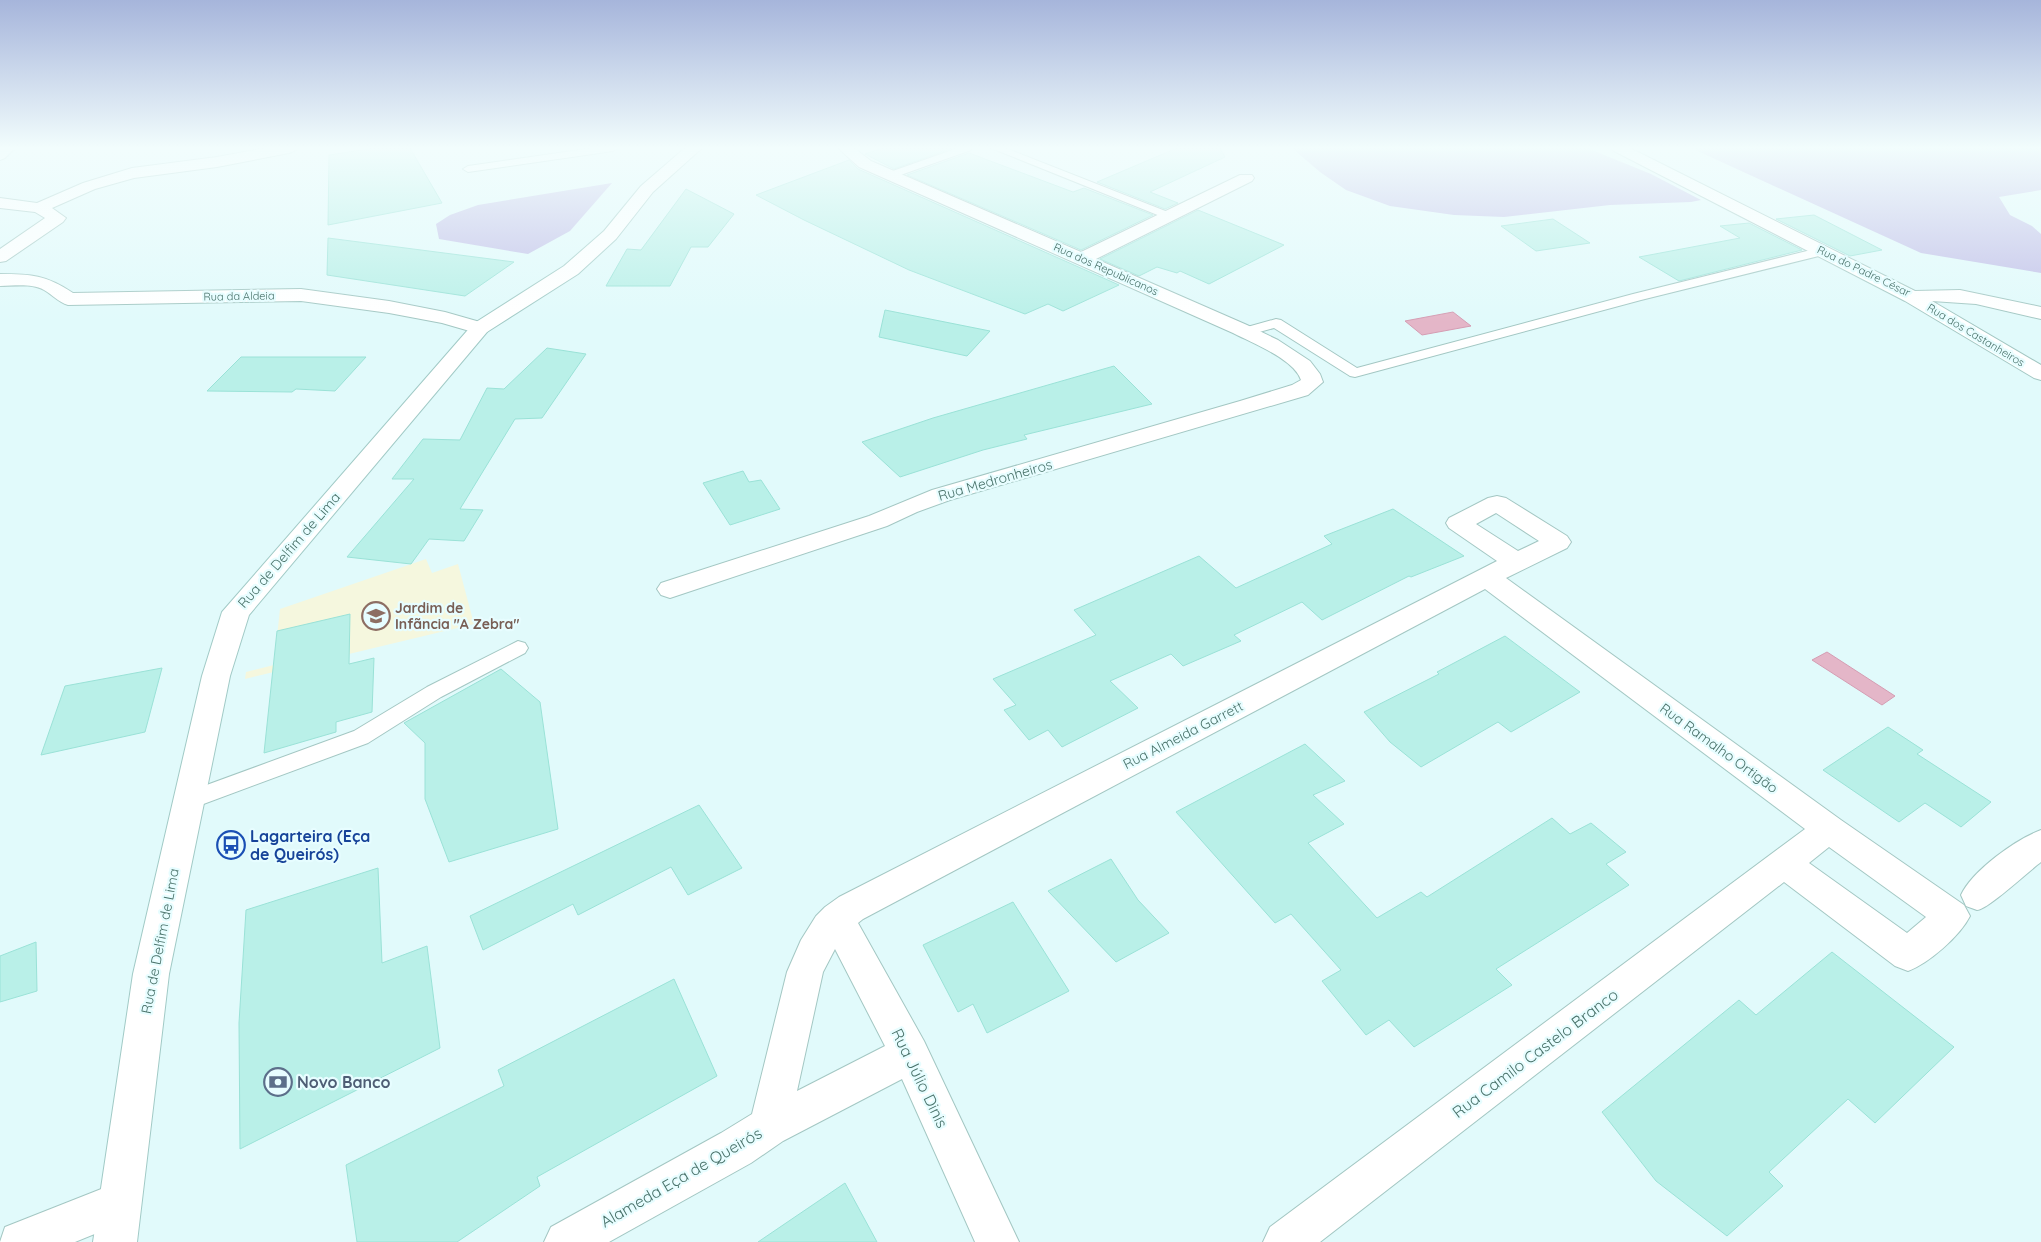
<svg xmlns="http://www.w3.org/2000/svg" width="2041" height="1242" viewBox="0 0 2041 1242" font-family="Quicksand,sans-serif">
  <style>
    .education { fill: #f5f7de }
    .green { fill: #c2c0e8 }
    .water { fill: #e4b6c8; stroke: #d59db3 }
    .building { fill: #b9f0e8; stroke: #9ae2d7 }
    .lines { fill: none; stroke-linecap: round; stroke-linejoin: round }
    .service-casing { stroke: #a3c7c3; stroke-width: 2 }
    .minor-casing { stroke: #a3c7c3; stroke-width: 2 }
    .secondary-casing { stroke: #a1cac6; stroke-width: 2 }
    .service { fill: #fff; fill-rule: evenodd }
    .minor { fill: #fff; fill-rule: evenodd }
    .secondary { fill: #fff; fill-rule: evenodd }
    .labels { text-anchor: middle; stroke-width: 4.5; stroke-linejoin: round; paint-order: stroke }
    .far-street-label { font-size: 11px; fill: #49726a; stroke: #e7fdff }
    .street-label { font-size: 14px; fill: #49726a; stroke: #e7fdff }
    .education-label { font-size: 14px; font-weight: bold; fill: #785e54; stroke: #e7fdff; text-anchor: start }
    .near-transit-label { font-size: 16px; font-weight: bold; fill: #164399; stroke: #e7fdff; text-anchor: start }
    .near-street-label { font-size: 16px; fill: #49726a; stroke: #e7fdff }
    .near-service-label { font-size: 16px; font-weight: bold; fill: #4e5e75; stroke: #e7fdff; text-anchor: start }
  </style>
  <rect width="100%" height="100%" fill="#e1fafb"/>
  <polygon class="education" points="426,559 432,573 458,564 474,624 245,679 246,672 274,665 280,609"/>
  <g class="green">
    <polygon points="1292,148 1587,148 1651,174 1701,200 1691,202 1610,205 1504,217 1454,215 1390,206 1346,190 1320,172"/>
    <polygon points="1691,148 2041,148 2041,190 1999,197 2010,215 2032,226 2041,234 2041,273 1921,253"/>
    <polygon points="612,183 570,231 528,254 439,239 436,224 450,215 478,205"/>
  </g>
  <g class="water">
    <polygon points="1453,312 1471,326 1422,335 1405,321"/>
    <polygon points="1827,652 1895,696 1882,705 1812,660"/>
  </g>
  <g class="building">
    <polygon points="375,148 410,148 442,203 328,225 329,155"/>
    <polygon points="883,148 953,148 894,169 865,154"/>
    <polygon points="1177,148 1220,148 1225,157 1150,192 1178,203 1165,209 1097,182"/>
    <polygon points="969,153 1073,192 1084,188 1153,215 1081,250 907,175"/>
    <polygon points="849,160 858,169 1119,285 1063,311 1048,304 1025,314 909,270 804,220 756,195"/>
    <polygon points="686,189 734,214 708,247 691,247 670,286 606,286 627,249 641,250"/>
    <polygon points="1198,210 1284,245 1209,284 1180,271 1177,273 1157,267 1139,276 1100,259"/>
    <polygon points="1814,215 1882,250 1850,256 1776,219"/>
    <polygon points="1553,219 1590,243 1536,251 1501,226"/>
    <polygon points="1749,223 1802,250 1679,281 1639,257 1740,238 1720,226"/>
    <polygon points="328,238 514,262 465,296 327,275"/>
    <polygon points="885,310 990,331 967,356 879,337"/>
    <polygon points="547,348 586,354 542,418 515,419 460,509 483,510 464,541 429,539 411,564 347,557 414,479 392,479 423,439 460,440 487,388 504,389"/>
    <polygon points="241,357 366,357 335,391 296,389 292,392 207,391"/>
    <polygon points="1114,366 1152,404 1024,435 1027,439 983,450 900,477 862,442 933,418"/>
    <polygon points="743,471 749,482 761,480 780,509 730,525 703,483"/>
    <polygon points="1393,509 1464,556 1411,577 1409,576 1322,620 1302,602 1234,635 1241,641 1183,666 1171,654 1110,681 1138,708 1062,747 1048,730 1029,740 1004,710 1016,705 993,679 1096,635 1074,610 1199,556 1236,588 1332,544 1324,536"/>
    <polygon points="350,614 349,664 374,658 372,712 336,722 336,732 264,753 277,631"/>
    <polygon points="1505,636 1580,692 1511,732 1498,722 1421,767 1390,742 1364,712 1439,674 1437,672"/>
    <polygon points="162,668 145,732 41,755 65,686"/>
    <polygon points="501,669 540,702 558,829 449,862 425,799 425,743 404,723"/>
    <polygon points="1888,727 1923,750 1917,754 1991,802 1961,827 1925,803 1899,822 1823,770"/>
    <polygon points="1305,744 1345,781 1313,795 1344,824 1308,843 1377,918 1421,892 1427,897 1552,818 1570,834 1591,823 1626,852 1606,864 1629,885 1496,969 1512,985 1414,1047 1389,1020 1366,1035 1322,981 1341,970 1291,914 1275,923 1176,812"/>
    <polygon points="699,805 742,868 688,895 671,867 578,915 573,904 483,950 470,916"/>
    <polygon points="1111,859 1138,900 1169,933 1116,962 1048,891"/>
    <polygon points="378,868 382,963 427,946 440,1048 240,1149 239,1023 246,910"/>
    <polygon points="1013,902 1069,991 987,1033 973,1004 958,1012 923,945"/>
    <polygon points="36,942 37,991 0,1002 0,956"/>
    <polygon points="1832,952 1954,1047 1875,1123 1848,1099 1769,1172 1783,1186 1727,1236 1656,1181 1602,1112 1739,1000 1756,1015"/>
    <polygon points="674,979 717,1076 537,1177 540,1186 457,1242 357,1242 346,1165 504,1086 498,1070"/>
    <polygon points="845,1183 877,1242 758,1242"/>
  </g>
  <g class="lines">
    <defs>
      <g id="service">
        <polygon points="593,148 618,148 613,151 468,172 463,169 468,166"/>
        <polygon points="958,148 972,148 971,150 895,177 891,178 886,175 887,173"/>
        <polygon points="991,148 1005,148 1173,214 1175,216 1169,219 1165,218"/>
        <polygon points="1823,247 1829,251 1827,254 1641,300 1355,377 1350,376 1274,328 1245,336 1238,332 1240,329 1276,319 1281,320 1357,368 1633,294"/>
        <polygon points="518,641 525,643 528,648 525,653 441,697 368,743 190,809 182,806 179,800 182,794 354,731 427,687"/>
      </g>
      <g id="minor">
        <polygon points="0,148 15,148 5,158 0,160"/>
        <polygon points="266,148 297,148 294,151 289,153 217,167 134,178 95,189 52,208 66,218 63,222 6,261 0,262 0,249 45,218 35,212 0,208 0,198 37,203 83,183 132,168 217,157"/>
        <path d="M838 148H854L871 161 1081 252 1240 175H1252L1254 178 1252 181 1096 259 1247 325 1278 340 1310 361 1320 374 1323 382 1308 395 950 500 917 512 887 526 679 595 670 598 661 595 657 589 661 583 869 516 932 490 1240 401 1292 385 1301 380C1294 359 1252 343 1233 333L859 167Z"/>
        <polygon points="1611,148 1630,148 1915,291 1960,290 2041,307 2041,319 1976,304 1932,301 2041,365 2041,380 2034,378 1905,301 1614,151"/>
        <path d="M0 274C31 274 46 275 73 293L301 289 389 301 445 312 487 324 490 328 487 332 480 334 442 323 389 313 301 301 68 305C58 302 53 295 44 290 31 283 14 286 0 286Z"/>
        <path d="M1497 496 1506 498 1567 536 1571 542 1567 548 1506 578 1841 820 1964 905 1970 916C1960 936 1928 964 1908 971L1895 966 1784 882 1320 1242H1263L1270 1227 1805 829 1485 589 863 919 858 923 924 1041 1019 1242H975L902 1079 783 1141 751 1163 609 1242H544L551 1227 721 1133 752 1114 787 972 801 940 816 916 825 907 839 897 1497 561 1449 528 1446 523 1449 518 1488 498ZM1496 513 1539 541 1518 551 1476 524ZM1829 847 1926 917 1907 933 1809 863ZM835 949 885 1046 797 1091 823 972Z"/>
        <path d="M2041 830V862C2029 871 1987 910 1977 910 1974 909 1969 907 1966 906L1961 895C1972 871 2016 839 2041 830Z"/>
        <polygon points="119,1182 134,1188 140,1203 134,1218 75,1242 0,1242 5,1227"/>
      </g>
      <polygon id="secondary" points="685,148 702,148 653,192 616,239 578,274 487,332 249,615 230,676 169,974 137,1242 93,1242 133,974 202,676 222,612 473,324 564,266 604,231 641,186"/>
    </defs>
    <use href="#service" class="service-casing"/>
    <use href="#minor" class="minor-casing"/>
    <use href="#secondary" class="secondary-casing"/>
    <use href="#service" class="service"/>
    <use href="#minor" class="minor"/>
    <use href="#secondary" class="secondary"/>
  </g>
  <linearGradient id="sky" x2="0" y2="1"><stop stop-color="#a6b5db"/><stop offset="0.46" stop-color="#f2fdfd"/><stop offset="1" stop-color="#f2fdfd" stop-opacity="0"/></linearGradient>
  <rect width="2041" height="322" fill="url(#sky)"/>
  <defs>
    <symbol id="school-ring" viewBox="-11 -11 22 22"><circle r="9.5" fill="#e7fdff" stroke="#8d6e63" stroke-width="1.5"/><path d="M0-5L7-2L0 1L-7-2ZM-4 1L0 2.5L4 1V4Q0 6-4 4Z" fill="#8d6e63"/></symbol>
    <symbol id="bus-ring" viewBox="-11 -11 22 22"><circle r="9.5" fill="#e7fdff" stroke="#1a4fb4" stroke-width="1.5"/><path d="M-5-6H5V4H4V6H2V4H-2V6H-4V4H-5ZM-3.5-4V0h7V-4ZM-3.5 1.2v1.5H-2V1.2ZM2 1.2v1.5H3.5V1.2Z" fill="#1a4fb4"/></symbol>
    <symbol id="bank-ring" viewBox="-11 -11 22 22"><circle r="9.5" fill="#e7fdff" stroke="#5c6f8a" stroke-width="1.5"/><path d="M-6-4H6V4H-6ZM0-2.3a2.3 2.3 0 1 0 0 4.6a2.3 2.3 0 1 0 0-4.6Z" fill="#5c6f8a"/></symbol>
  </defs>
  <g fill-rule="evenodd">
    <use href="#school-ring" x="360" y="600" width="32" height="32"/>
    <use href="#bus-ring" x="215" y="829" width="32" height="32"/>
    <use href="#bank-ring" x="262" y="1066" width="32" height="32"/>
  </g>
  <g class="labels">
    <g class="far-street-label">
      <text transform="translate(1106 269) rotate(24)" y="4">Rua dos Republicanos</text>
      <text transform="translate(1864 271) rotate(26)" y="4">Rua do Padre César</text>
      <text transform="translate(239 296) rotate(-1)" y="4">Rua da Aldeia</text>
      <text transform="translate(1976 335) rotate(31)" y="4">Rua dos Castanheiros</text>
    </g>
    <g class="street-label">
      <text transform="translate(995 480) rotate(-16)" y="5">Rua Medronheiros</text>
      <text transform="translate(289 550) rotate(-49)" y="5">Rua de Delfim de Lima</text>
      <text transform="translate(1183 735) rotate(-27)" y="5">Rua Almeida Garrett</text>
      <text transform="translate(1719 748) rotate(36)" y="5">Rua Ramalho Ortigão</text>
      <text transform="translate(160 941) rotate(-79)" y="5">Rua de Delfim de Lima</text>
    </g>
    <g class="education-label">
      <text x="395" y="613">Jardim de<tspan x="395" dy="16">Infãncia "A Zebra"</tspan></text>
    </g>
    <g class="near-transit-label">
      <text x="250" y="842">Lagarteira (Eça<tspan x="250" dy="18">de Queirós)</tspan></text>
    </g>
    <g class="near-street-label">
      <text transform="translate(1535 1053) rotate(-37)" y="6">Rua Camilo Castelo Branco</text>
      <text transform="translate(920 1078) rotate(64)" y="6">Rua Júlio Dinis</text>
      <text transform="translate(681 1177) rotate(-30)" y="6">Alameda Eça de Queirós</text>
    </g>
    <g class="near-service-label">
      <text x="297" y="1088">Novo Banco</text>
    </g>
  </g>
</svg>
